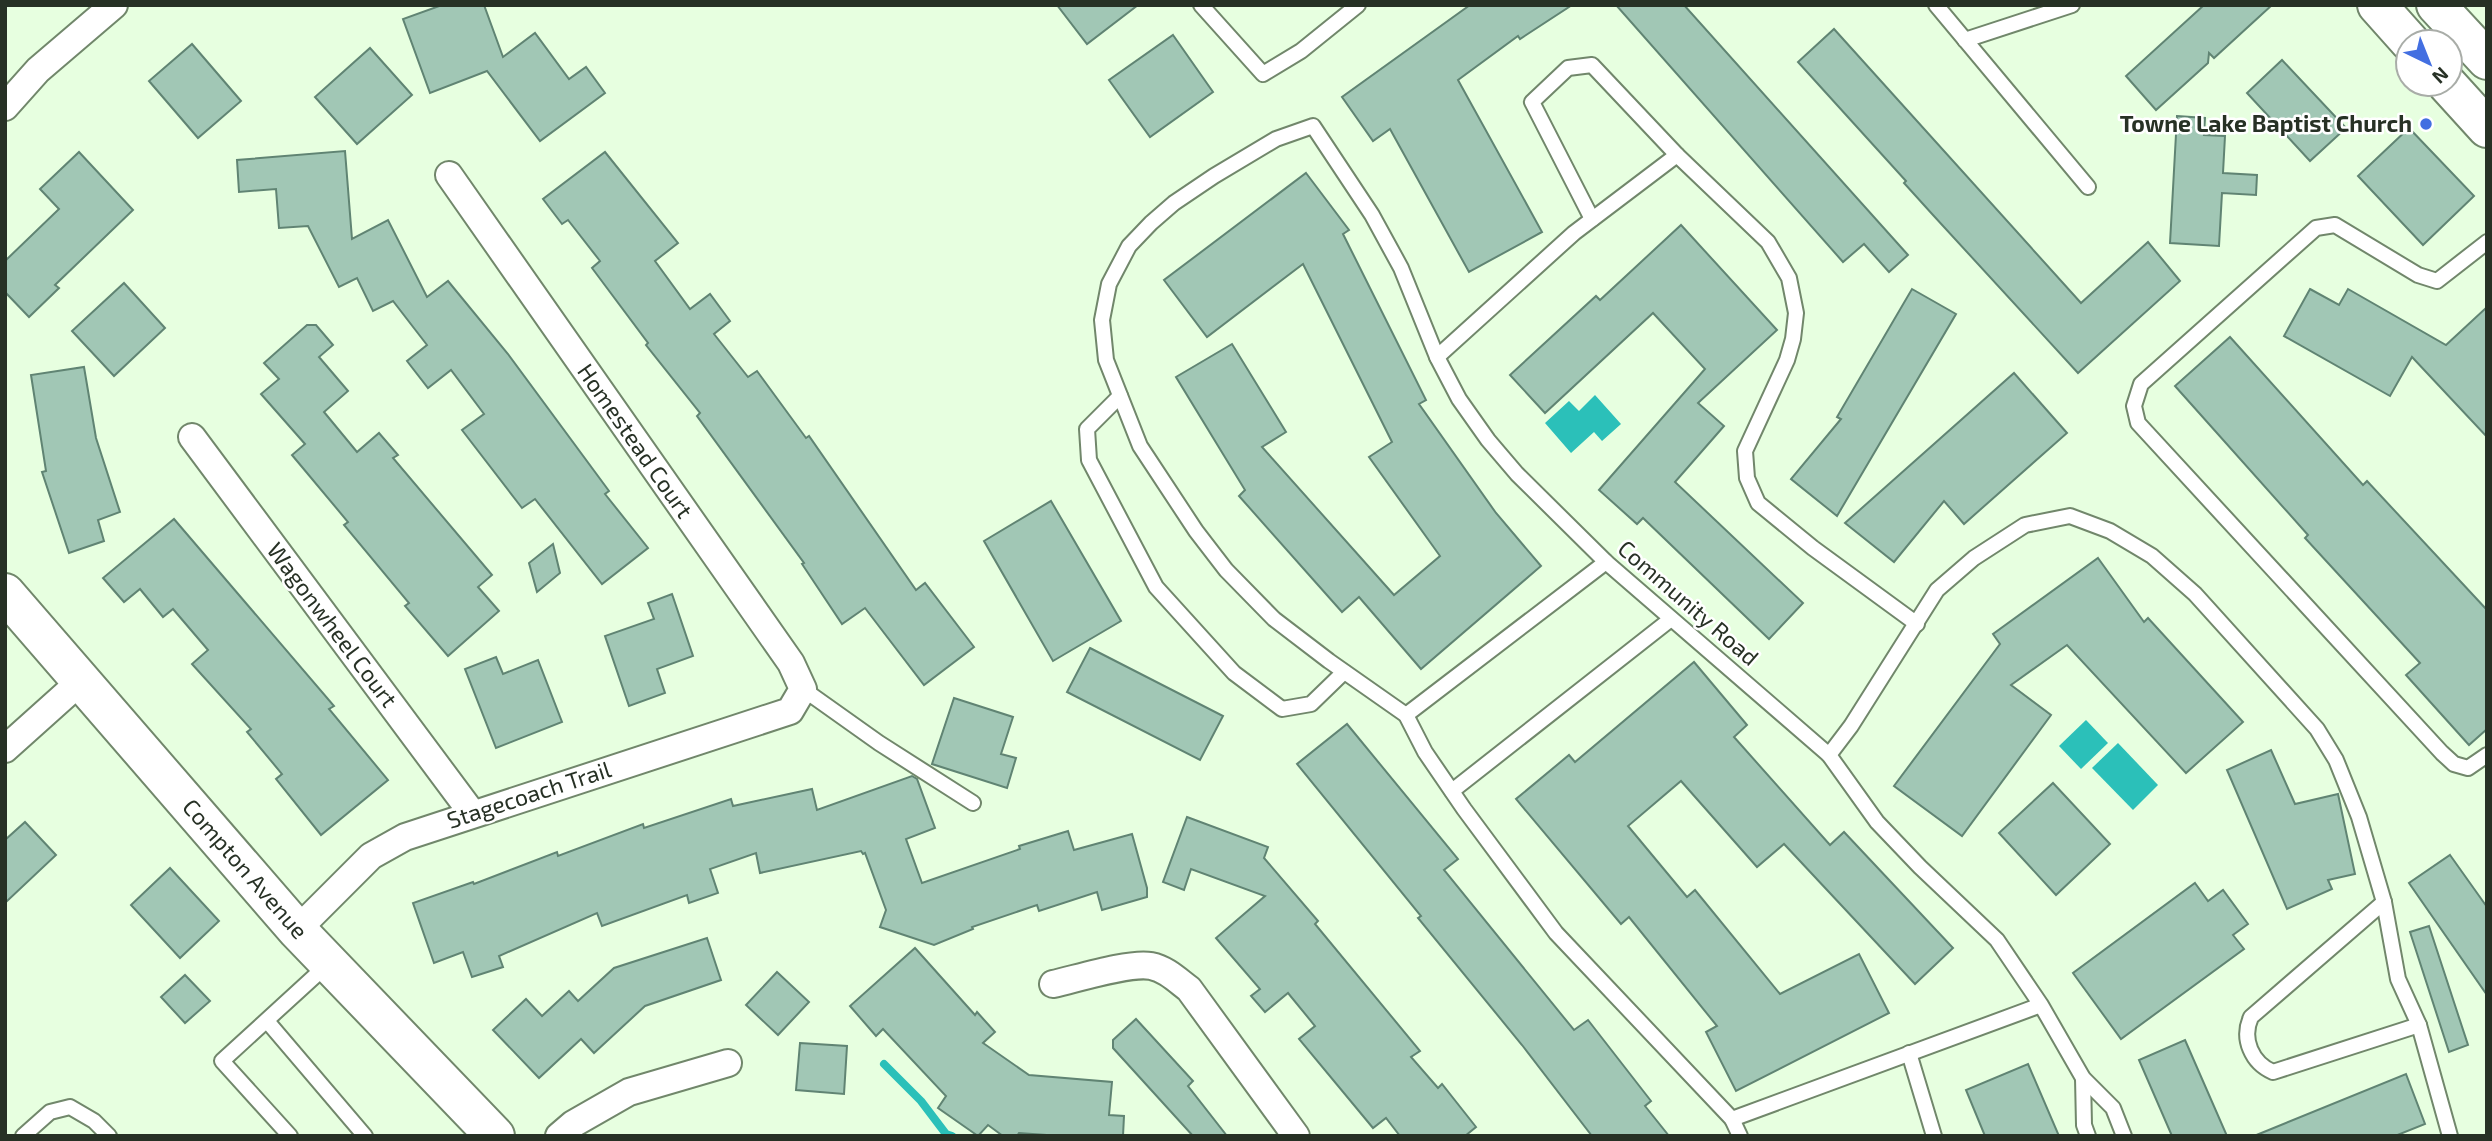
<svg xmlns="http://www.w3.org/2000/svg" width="2492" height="1141" viewBox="0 0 2492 1141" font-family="'Exo 2',sans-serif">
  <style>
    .water { fill: #2bc0b9 }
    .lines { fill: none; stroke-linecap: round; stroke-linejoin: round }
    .stream { stroke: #2bc0b9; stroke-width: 8 }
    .building { fill: #a1c7b5; stroke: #608473; stroke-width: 2 }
    .lane-casing { stroke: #71876b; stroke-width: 18 }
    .street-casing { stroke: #71876b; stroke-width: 30 }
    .secondary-casing { stroke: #71876b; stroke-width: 42 }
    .lane { stroke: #fff; stroke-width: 14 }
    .street { stroke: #fff; stroke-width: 26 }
    .secondary { stroke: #fff; stroke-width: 38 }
    .poi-dot { fill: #436fe1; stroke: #fff; stroke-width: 2.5 }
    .labels { text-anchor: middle; stroke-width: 5; stroke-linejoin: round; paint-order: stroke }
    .poi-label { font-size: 23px; font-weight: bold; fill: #273125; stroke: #fff; text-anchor: end }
    .street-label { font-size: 23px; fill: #273125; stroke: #fff }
  </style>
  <rect width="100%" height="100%" fill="#e7ffe0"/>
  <g class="water">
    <polygon points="1595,395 1621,424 1602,441 1594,432 1571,453 1545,423 1569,401 1579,411"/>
    <polygon points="2086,720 2108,743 2081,769 2059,746"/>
    <polygon points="2118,743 2158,785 2133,810 2092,768"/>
  </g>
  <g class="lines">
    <polyline class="stream" points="884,1064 921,1101 946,1134 952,1136"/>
  </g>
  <g class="building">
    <polygon points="442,5 484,5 503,57 535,33 569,79 586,67 605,93 540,141 487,71 430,93 403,19"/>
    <polygon points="1057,5 1138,5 1087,44"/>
    <polygon points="1470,5 1572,5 1520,39 1518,36 1458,80 1542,232 1469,272 1390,129 1373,141 1342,97"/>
    <polygon points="1616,5 1684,5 1908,255 1889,272 1864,244 1843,262"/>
    <polygon points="2204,5 2272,5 2214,58 2209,53 2208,63 2156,110 2126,76"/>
    <polygon points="1834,29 2081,303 2148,242 2180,281 2078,373 1933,215 1904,183 1906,181 1798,62"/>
    <polygon points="1173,35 1213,92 1150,137 1109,80"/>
    <polygon points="192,44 241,101 198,138 149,81"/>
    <polygon points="370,48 412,95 357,144 315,97"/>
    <polygon points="2282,60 2346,128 2310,161 2247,93"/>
    <polygon points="2177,116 2205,118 2204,135 2225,136 2223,173 2257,175 2256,195 2222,193 2219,246 2170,243"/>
    <polygon points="2409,128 2474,196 2423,245 2358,176"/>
    <polygon points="345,151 352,239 388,220 427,297 448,281 508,354 609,491 605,494 648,548 602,584 535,499 522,508 462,430 484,414 451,370 428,388 407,361 427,345 393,301 373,311 357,278 339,287 308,226 279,228 276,189 239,192 237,160"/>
    <polygon points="79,152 133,210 55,285 59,288 29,317 5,292 5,261 59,209 40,189"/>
    <polygon points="605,152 678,243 655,261 690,309 710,294 730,321 714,334 748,377 757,371 806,438 809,436 916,590 925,583 974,647 924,685 865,608 842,624 802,564 804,563 697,416 700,413 646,345 648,343 592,268 600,261 568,220 562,224 543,199"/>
    <polygon points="1306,173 1349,230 1343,234 1426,400 1419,404 1496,513 1541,566 1421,669 1359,597 1342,612 1239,496 1245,490 1176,377 1232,344 1286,432 1262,447 1394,595 1440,556 1369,457 1392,442 1303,264 1207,337 1164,280"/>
    <polygon points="1681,225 1777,330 1698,403 1724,426 1675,482 1803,603 1769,639 1643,518 1637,524 1599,490 1705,369 1653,313 1545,413 1510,375 1596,296 1600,300"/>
    <polygon points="124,283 165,328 114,376 72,331"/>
    <polygon points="1912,289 1956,314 1837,516 1791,479 1841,419 1837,417"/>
    <polygon points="2310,289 2339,305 2348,289 2446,345 2487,307 2487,437 2412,357 2390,396 2284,336"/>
    <polygon points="307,325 316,325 333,345 319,357 348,391 324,412 357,452 379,433 398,455 393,458 492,575 478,587 499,611 448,656 405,606 409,603 344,525 348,522 292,455 305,444 261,394 279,379 264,363"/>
    <polygon points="2230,337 2363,485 2367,481 2487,610 2487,729 2469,745 2406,675 2420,663 2305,538 2308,535 2175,386"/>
    <polygon points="84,367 96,438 120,512 98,520 104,541 69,553 42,472 46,471 31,375"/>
    <polygon points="2014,373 2067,433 1964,524 1944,501 1894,562 1845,523"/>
    <polygon points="1051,501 1121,621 1053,661 984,541"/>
    <polygon points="174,519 334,706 329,709 388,780 321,835 276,779 282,774 247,732 251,729 192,664 208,650 173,609 163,617 140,589 124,602 103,578"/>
    <polygon points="553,544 560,573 537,592 529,563"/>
    <polygon points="2098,558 2144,622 2148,618 2243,722 2186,773 2067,645 2011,685 2051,715 1962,836 1894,786 2000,644 1993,634"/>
    <polygon points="672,594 693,656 657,669 665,693 629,706 605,636 654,619 648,603"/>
    <polygon points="1090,648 1223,716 1200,760 1067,692"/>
    <polygon points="496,657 503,674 538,660 562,722 496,748 465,669"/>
    <polygon points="1694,662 1747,725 1734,737 1830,845 1844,832 1953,948 1915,984 1784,844 1757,867 1681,781 1628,826 1687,897 1695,890 1780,994 1859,954 1889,1013 1736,1091 1706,1032 1717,1026 1629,917 1621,924 1516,799 1569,755 1575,762"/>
    <polygon points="954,698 1013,717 1001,754 1016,758 1007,788 932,764"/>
    <polygon points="1347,724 1458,859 1444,870 1574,1030 1588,1020 1651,1101 1645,1106 1669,1136 1592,1136 1522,1045 1418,918 1421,916 1297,764"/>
    <polygon points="2271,750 2295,804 2338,794 2355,874 2328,880 2332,889 2287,909 2227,770"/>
    <polygon points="912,776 917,779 935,828 906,839 922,883 1020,849 1019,846 1068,831 1074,850 1132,834 1147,888 1147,897 1102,910 1097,892 1039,911 1037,905 972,927 973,929 934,945 880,927 886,910 865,853 863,854 861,851 760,873 756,853 710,869 718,893 689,903 687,895 602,926 597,913 499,956 503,967 472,977 463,952 434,963 413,903 473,882 474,884 557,852 558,856 643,824 644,828 731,799 733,806 812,789 817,810"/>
    <polygon points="2053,783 2110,844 2056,895 1999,833"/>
    <polygon points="1187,817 1268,847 1264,858 1318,921 1315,924 1420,1051 1411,1057 1438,1088 1442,1084 1476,1127 1465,1136 1400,1136 1386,1118 1373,1128 1299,1039 1315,1026 1288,993 1265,1012 1251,996 1260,989 1216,938 1265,896 1191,869 1184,890 1163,882"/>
    <polygon points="25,822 56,855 5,903 5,840"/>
    <polygon points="2450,855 2487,907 2487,995 2409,883"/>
    <polygon points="170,868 219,921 180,958 131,905"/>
    <polygon points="2195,883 2208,901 2223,890 2248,924 2233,935 2244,949 2121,1039 2073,973"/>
    <polygon points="2429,926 2468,1045 2449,1052 2410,932"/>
    <polygon points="707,938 721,980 645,1006 594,1053 581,1039 539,1078 493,1030 526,999 542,1016 569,991 578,1001 614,968"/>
    <polygon points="915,948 975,1015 977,1012 995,1032 983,1043 1029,1075 1112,1082 1109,1115 1124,1116 1123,1136 1061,1136 1019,1133 1017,1136 1003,1136 988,1125 978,1136 938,1108 946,1096 883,1029 876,1036 850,1006"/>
    <polygon points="777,972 809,1002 778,1035 746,1005"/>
    <polygon points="185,975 210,1001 185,1023 161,997"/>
    <polygon points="1136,1019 1193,1081 1188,1086 1227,1136 1193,1136 1113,1048 1113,1040"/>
    <polygon points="2185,1040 2227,1136 2172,1136 2139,1060"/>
    <polygon points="800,1043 847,1046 844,1094 796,1090"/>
    <polygon points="2028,1064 2059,1136 1985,1136 1966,1090"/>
    <polygon points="2406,1074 2425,1124 2395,1136 2254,1136"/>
  </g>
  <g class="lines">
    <defs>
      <g id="lane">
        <polyline points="1201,5 1263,74 1301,51 1358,5"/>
        <polyline points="1936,5 2088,187"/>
        <polyline points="1965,40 2072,5"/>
        <polyline points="1592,219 1532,102 1568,68 1592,65 1677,155"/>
        <polyline points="2487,242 2437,281 2418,275 2335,225 2316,228 2141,384 2134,406 2138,423 2442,753 2454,764 2468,768 2487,755"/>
        <polyline points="1437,357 1574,233 1677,155 1768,242 1789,278 1796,313 1793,339 1787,360 1745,451 1747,478 1758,503 1813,548 1917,624"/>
        <polyline points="1120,396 1087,429 1089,460 1156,587 1234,673 1282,709 1311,704 1344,672"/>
        <polyline points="803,689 879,743 973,803"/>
        <polyline points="1406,715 1606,562"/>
        <polyline points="1829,755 1851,726 1937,590 1974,558 2025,525 2070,516 2110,531 2152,556 2195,594 2317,729 2336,760 2359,817 2384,902 2398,979 2419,1025 2450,1136"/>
        <polyline points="1452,791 1671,619"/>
        <path d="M2384 902 2251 1017C2241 1039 2252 1063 2273 1072L2419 1025"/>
        <polyline points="2041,1005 1732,1119 1556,933 1464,809 1425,752 1406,715 1329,661 1274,619 1226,570 1196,531 1140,446 1106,360 1102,320 1109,284 1129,246 1151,223 1174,203 1214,176 1276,139 1313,126 1372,215 1401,268 1437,357 1459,399 1488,440 1517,474 1606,562 1829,755 1877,822 1920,867 1997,940 2041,1005 2083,1078 2113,1108 2124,1136"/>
        <polyline points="267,1021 365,1136"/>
        <polyline points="1909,1053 1934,1136"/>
        <polyline points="2083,1078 2084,1125 2088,1136"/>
        <polyline points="1732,1119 1740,1136"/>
        <polyline points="23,1136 50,1112 70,1107 94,1121 109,1136"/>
        <polyline points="290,1136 222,1061 327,965"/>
      </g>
      <g id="street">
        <polyline points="5,107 38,70 114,5"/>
        <polyline points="192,437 472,813"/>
        <polyline points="5,749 82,680"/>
        <polyline points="297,930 371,856 405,837 790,711 803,689 791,663 449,175"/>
        <path d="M1053 984C1076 979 1129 962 1151 966 1166 969 1177 980 1189 989L1296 1136"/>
        <polyline points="559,1136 573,1124 629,1092 728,1063"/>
      </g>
      <g id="secondary">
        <polyline points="2377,5 2410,42"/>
        <polyline points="2436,5 2487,60"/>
        <polyline points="2447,84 2487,128"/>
        <polyline points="5,593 297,930 495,1136"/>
      </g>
    </defs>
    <use href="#lane" class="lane-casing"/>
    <use href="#street" class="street-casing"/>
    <use href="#secondary" class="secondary-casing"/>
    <use href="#lane" class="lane"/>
    <use href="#street" class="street"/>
    <use href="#secondary" class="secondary"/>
  </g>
  <circle class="poi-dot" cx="2426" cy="124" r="7"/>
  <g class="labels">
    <g class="poi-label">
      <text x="2412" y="132">Towne Lake Baptist Church</text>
    </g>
    <g class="street-label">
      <text transform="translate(635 441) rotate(55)" y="8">Homestead Court</text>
      <text transform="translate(1688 603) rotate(41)" y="8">Community Road</text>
      <text transform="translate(332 625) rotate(53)" y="8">Wagonwheel Court</text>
      <text transform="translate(529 795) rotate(-18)" y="8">Stagecoach Trail</text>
      <text transform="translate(245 869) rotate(49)" y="8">Compton Avenue</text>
    </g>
  </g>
  <rect width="2492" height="1141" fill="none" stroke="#273125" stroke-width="14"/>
  <g transform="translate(2429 63) rotate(137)"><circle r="33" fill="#ffffff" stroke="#a9ada8" stroke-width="2"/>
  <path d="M0-5L12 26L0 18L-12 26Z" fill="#436fe1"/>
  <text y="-10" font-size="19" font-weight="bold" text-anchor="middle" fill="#273125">N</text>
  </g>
</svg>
